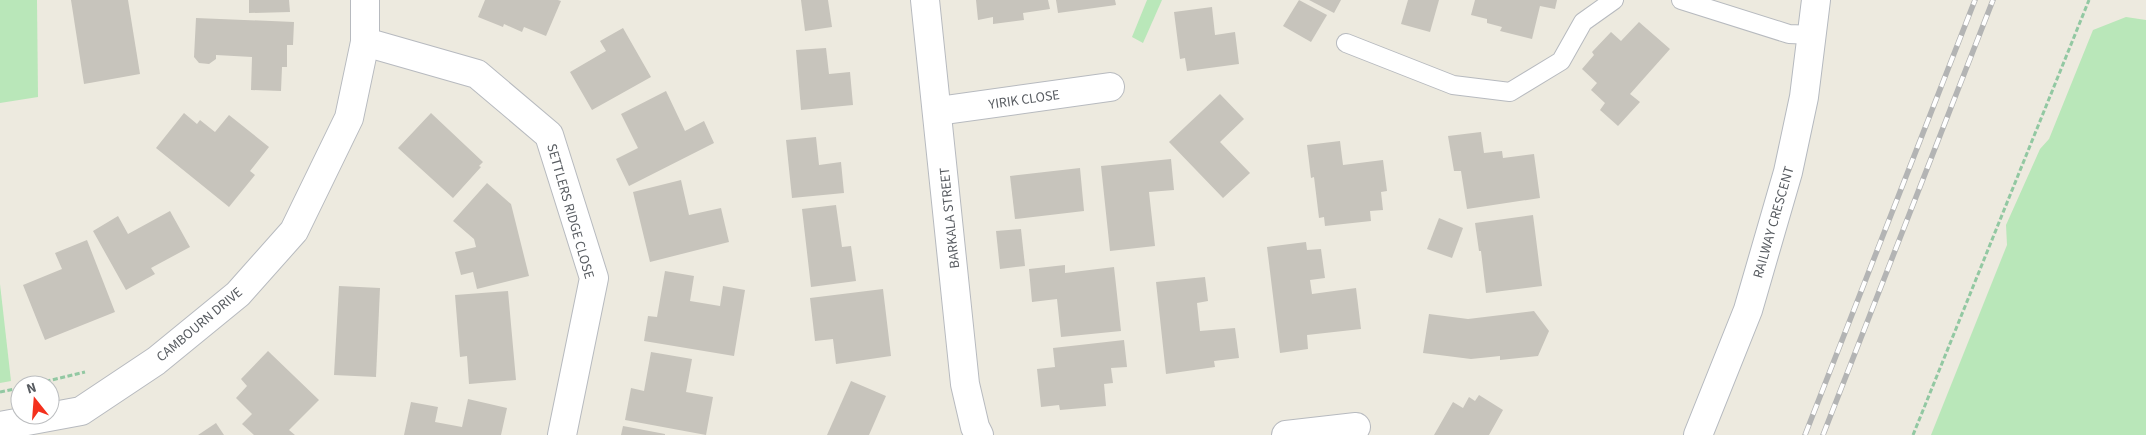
<svg xmlns="http://www.w3.org/2000/svg" width="2146" height="435" viewBox="0 0 2146 435" font-family="'Source Sans 3',sans-serif">
  <style>
    .green { fill: #b9e7b9 }
    .building { fill: #c7c4bc }
    .lines { fill: none; stroke-linecap: round; stroke-linejoin: round }
    .service-casing { stroke: #b7babf; stroke-width: 20 }
    .minor-casing { stroke: #b7babf; stroke-width: 30 }
    .secondary-casing { stroke: #b5b9bf; stroke-width: 30 }
    .path { stroke: #92c8a2; stroke-width: 3; stroke-dasharray: 5 2.5; stroke-linecap: butt }
    .service { stroke: #fff; stroke-width: 18 }
    .minor { stroke: #fff; stroke-width: 28 }
    .secondary { stroke: #fff; stroke-width: 28 }
    .rail-casing { stroke: #b3b4b4; stroke-width: 5.5 }
    .rail { stroke: #fff; stroke-width: 4; stroke-dasharray: 11; stroke-linecap: butt }
    .labels { text-anchor: middle; stroke-width: 4; stroke-linejoin: round; paint-order: stroke }
    .street-label { font-size: 14px; fill: #585c61; stroke: #fff }
  </style>
  <rect width="100%" height="100%" fill="#edeadf"/>
  <g class="green">
    <polygon points="0,0 37,0 38,97 0,103"/>
    <polygon points="1147,0 1162,0 1143,43 1132,37"/>
    <polygon points="2126,17 2146,20 2146,435 1931,435 2007,245 2006,225 2040,149 2049,139 2093,30"/>
    <polygon points="0,284 11,381 0,383"/>
  </g>
  <g class="building">
    <polygon points="71,0 128,0 140,74 84,84"/>
    <polygon points="249,0 289,0 290,12 249,13"/>
    <polygon points="485,0 558,0 561,1 546,36 524,27 522,32 504,24 503,27 478,17"/>
    <polygon points="801,0 828,0 832,27 805,31"/>
    <polygon points="976,0 1048,0 1050,9 1023,13 1024,20 993,24 993,17 978,20"/>
    <polygon points="1056,0 1115,0 1116,5 1058,13"/>
    <polygon points="1299,0 1327,15 1311,42 1283,26"/>
    <polygon points="1309,0 1341,0 1334,13"/>
    <polygon points="1408,0 1439,0 1430,32 1401,24"/>
    <polygon points="1475,0 1557,0 1555,9 1540,6 1532,39 1500,31 1502,27 1487,23 1487,19 1471,15"/>
    <polygon points="1212,7 1215,35 1235,32 1239,64 1187,71 1185,58 1180,59 1174,12"/>
    <polygon points="196,18 294,22 293,45 287,45 287,67 282,67 281,91 251,90 252,57 216,55 216,59 209,64 199,63 194,57"/>
    <polygon points="1639,22 1670,49 1630,94 1640,102 1618,126 1600,110 1605,103 1591,90 1597,83 1582,69 1594,55 1592,52 1611,32 1621,41"/>
    <polygon points="623,28 651,77 592,110 570,72 606,51 600,41"/>
    <polygon points="826,48 829,74 850,72 853,105 801,110 796,50"/>
    <polygon points="666,91 685,131 704,121 714,143 629,186 616,159 638,148 621,114"/>
    <polygon points="1220,94 1244,119 1220,142 1250,173 1223,198 1169,142"/>
    <polygon points="184,113 197,124 200,120 215,132 229,115 269,147 250,171 255,175 229,207 156,148"/>
    <polygon points="431,113 483,162 479,166 481,167 453,198 398,148"/>
    <polygon points="1481,132 1484,153 1502,151 1503,158 1534,154 1540,198 1467,209 1461,171 1454,171 1448,136"/>
    <polygon points="816,137 819,165 841,162 844,193 792,198 786,140"/>
    <polygon points="1340,141 1343,165 1383,160 1387,191 1381,192 1383,210 1370,211 1371,221 1325,226 1324,217 1319,218 1314,177 1311,178 1307,145"/>
    <polygon points="1171,159 1174,190 1149,192 1155,246 1110,251 1101,166"/>
    <polygon points="1080,168 1084,211 1015,219 1010,176"/>
    <polygon points="681,180 689,215 721,208 729,242 650,262 633,192"/>
    <polygon points="487,183 511,204 529,276 477,289 473,272 461,275 455,252 476,247 474,239 453,221"/>
    <polygon points="836,205 842,247 851,246 856,281 811,287 802,209"/>
    <polygon points="170,211 190,247 151,268 155,274 126,290 93,231 118,216 128,234"/>
    <polygon points="1533,215 1542,286 1486,293 1481,251 1479,251 1475,223"/>
    <polygon points="1439,218 1463,228 1452,258 1427,249"/>
    <polygon points="1021,229 1025,266 1000,269 996,231"/>
    <polygon points="87,240 115,312 45,340 23,285 62,269 55,253"/>
    <polygon points="1306,242 1307,250 1321,249 1325,278 1310,280 1312,294 1356,288 1361,329 1307,335 1308,349 1280,353 1267,247"/>
    <polygon points="1065,265 1065,273 1114,267 1121,331 1061,337 1057,299 1032,302 1029,269"/>
    <polygon points="665,271 694,276 690,301 720,306 723,286 745,290 734,356 644,341 648,316 657,317"/>
    <polygon points="1205,277 1208,301 1197,303 1200,331 1235,328 1239,358 1214,361 1215,367 1166,374 1156,282"/>
    <polygon points="339,286 380,288 376,377 334,375"/>
    <polygon points="883,289 891,356 836,364 833,339 815,341 810,298"/>
    <polygon points="508,291 516,380 469,384 467,356 460,357 455,295"/>
    <polygon points="1534,311 1549,331 1538,356 1500,360 1500,356 1471,359 1423,353 1429,314 1468,319"/>
    <polygon points="1124,340 1127,367 1111,368 1113,383 1104,384 1106,406 1060,410 1059,405 1041,407 1037,369 1055,367 1053,348"/>
    <polygon points="268,351 319,400 289,430 295,435 254,435 242,424 252,414 236,398 247,386 241,379"/>
    <polygon points="651,352 692,359 686,392 713,397 706,435 625,420 631,388 644,391"/>
    <polygon points="851,381 886,396 869,435 827,435"/>
    <polygon points="1479,395 1503,410 1489,435 1434,435 1453,402 1463,408 1469,397 1475,401"/>
    <polygon points="468,399 507,408 501,435 404,435 411,402 438,407 435,422 462,427"/>
    <polygon points="216,423 224,435 198,435"/>
    <polygon points="623,426 665,434 665,435 621,435"/>
  </g>
  <g class="lines">
    <defs>
      <g id="service">
        <polyline points="1681,0 1789,34 1813,35"/>
        <polyline points="1346,43 1453,85 1510,92 1561,61 1583,22 1614,0"/>
      </g>
      <g id="minor">
        <polyline points="925,0 965,384 975,427 979,435"/>
        <polyline points="365,42 477,74 549,135 594,278 562,435"/>
        <polyline points="938,111 1110,87"/>
        <polyline points="0,426 81,411 156,361 238,294 294,231 349,118 365,42 365,0"/>
        <polyline points="1286,435 1356,427"/>
      </g>
      <polyline id="secondary" points="1698,435 1748,310 1788,172 1804,97 1816,0"/>
    </defs>
    <use href="#service" class="service-casing"/>
    <use href="#minor" class="minor-casing"/>
    <use href="#secondary" class="secondary-casing"/>
    <g class="path">
      <polyline points="31,385 85,372"/>
      <polyline points="0,392 20,388"/>
      <polyline points="1913,435 2089,0"/>
    </g>
    <use href="#service" class="service"/>
    <use href="#minor" class="minor"/>
    <use href="#secondary" class="secondary"/>
    <defs>
      <g id="rail">
        <polyline points="1805,435 1975,0"/>
        <polyline points="1823,435 1993,0"/>
      </g>
    </defs>
    <use href="#rail" class="rail-casing"/>
    <use href="#rail" class="rail"/>
  </g>
  <g class="labels">
    <g class="street-label">
      <text transform="translate(1024 99) rotate(-8)" y="5">YIRIK CLOSE</text>
      <text transform="translate(571 211) rotate(74)" y="5">SETTLERS RIDGE CLOSE</text>
      <text transform="translate(949 218) rotate(-96)" y="5">BARKALA STREET</text>
      <text transform="translate(1773 222) rotate(-74)" y="5">RAILWAY CRESCENT</text>
      <text transform="translate(199 324) rotate(-40)" y="5">CAMBOURN DRIVE</text>
    </g>
  </g>
  <g transform="translate(35 400) rotate(343)"><circle r="24" fill="#ffffff" stroke="#bcbec0"/>
  <path d="M0-4L9 19L0 12L-9 19Z" fill="#f4301d"/>
  <text y="-8" font-size="14" font-weight="bold" text-anchor="middle" fill="#585c61">N</text>
  </g>
</svg>
